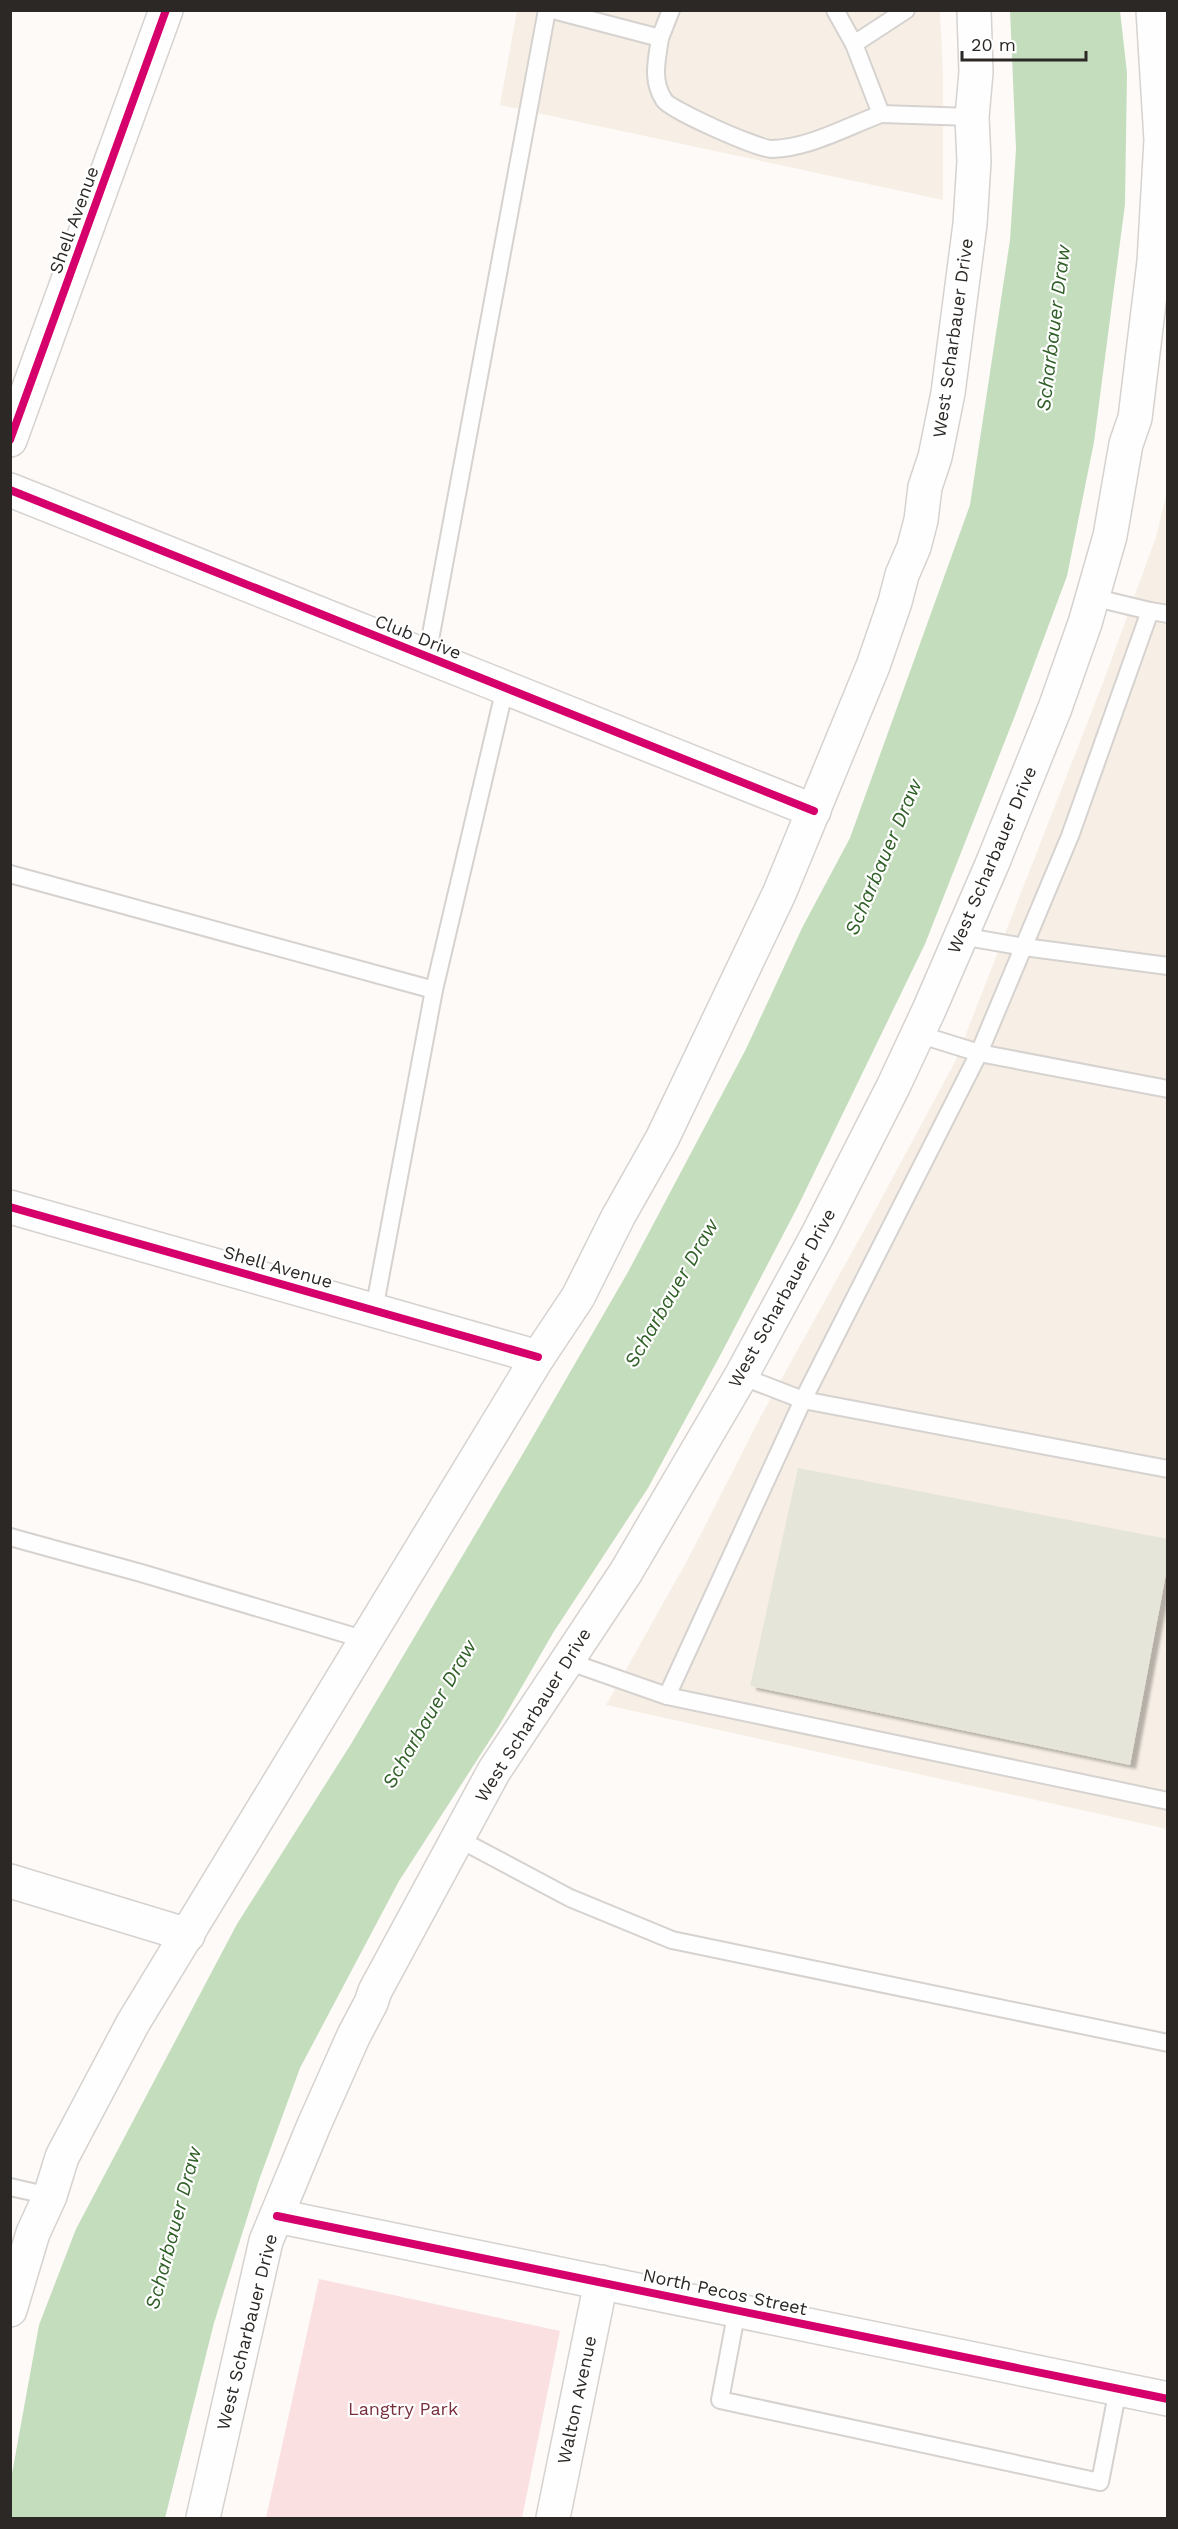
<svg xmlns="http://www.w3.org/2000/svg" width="1178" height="2529" viewBox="0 0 1178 2529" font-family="'Work Sans',sans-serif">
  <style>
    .built { fill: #f7efe5 }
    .green { fill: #fbe0e2 }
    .water { fill: #c4ddbd }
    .building { fill: #e6e5d9; filter: url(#shadow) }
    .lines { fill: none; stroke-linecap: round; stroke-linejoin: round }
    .lane-casing { stroke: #d5d2cf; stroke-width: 20 }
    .street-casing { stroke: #d5d2cf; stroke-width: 36 }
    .secondary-casing { stroke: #d5d2cf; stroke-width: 36 }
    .lane { stroke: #fffefe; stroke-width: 16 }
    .street { stroke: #fffefe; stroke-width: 33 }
    .secondary { stroke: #fffefe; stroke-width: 33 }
    .cycleway-casing { stroke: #fff; stroke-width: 11 }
    .cycleway { stroke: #d6006c; stroke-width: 8 }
    .labels { text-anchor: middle; stroke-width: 4.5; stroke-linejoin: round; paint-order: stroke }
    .street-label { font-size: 18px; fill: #2b2825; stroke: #fff }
    .park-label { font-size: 18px; fill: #772f3c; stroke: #fff }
    .water-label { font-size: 20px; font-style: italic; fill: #306027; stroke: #fff }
  </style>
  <defs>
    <filter id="shadow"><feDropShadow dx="6" dy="4" stdDeviation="1.5" flood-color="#0004"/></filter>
  </defs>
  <rect width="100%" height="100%" fill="#fdfaf7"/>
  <g class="built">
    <polygon points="517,11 940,11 943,72 943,200 500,105"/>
    <polygon points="1167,491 1167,1829 606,1705 688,1559 762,1414 872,1216 955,1062 1104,680 1156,537"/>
  </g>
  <polygon class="green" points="319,2279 560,2331 522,2518 266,2518"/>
  <polygon class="water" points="1010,11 1120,11 1127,73 1125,204 1094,442 1067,576 1014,718 925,944 798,1206 722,1352 648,1488 553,1633 499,1726 399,1881 300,2068 259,2180 214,2323 165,2518 11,2518 11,2479 39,2325 76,2229 237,1924 351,1744 521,1457 628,1272 746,1049 802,928 850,838 970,505 1010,240 1016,149"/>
  <polygon class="building" points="798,1468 1168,1539 1168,1563 1130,1765 750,1686"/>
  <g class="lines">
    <defs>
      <g id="lane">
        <polyline points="553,10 660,38 671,10"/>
        <polyline points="835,10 854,44 881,114 972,117"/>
        <path d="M660 38C657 60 651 80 664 100 670 110 758 149 772 149 809 148 846 127 881 114"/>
        <polyline points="854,44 906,10"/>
        <polyline points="1092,597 1150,611"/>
        <polyline points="1168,614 1150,611 1070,836 979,1053 803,1400 667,1696 1168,1801"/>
        <polyline points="427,656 547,10"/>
        <polyline points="10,874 434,990"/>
        <polyline points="961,936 1024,947 1168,966"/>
        <polyline points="918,1034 979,1053 1168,1089"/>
        <polyline points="374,1310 434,990 505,688"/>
        <polyline points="741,1376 803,1400 1168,1469"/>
        <polyline points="10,1537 141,1573 366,1640"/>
        <polyline points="567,1661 667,1696"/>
        <polyline points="457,1838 570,1898 672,1940 1168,2043"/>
        <polyline points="10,2187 50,2196"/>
        <polyline points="737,2310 720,2400 1100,2482 1118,2389"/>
      </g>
      <g id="street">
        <polyline points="10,440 166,10"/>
        <polyline points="10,490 814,811"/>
        <polyline points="10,1207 538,1357"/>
        <polyline points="553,2518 601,2282"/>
      </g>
      <g id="secondary">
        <polyline points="10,1881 188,1935"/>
        <polyline points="277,2216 1168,2399"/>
        <polyline points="10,2310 33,2233 50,2196 62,2157 133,2023 538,1357 578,1297 618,1217 662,1139 779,894 873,666 895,602 902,575 914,547 921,520 925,487 935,457 948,393 970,224 974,161 972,117 976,72 974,10"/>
        <polyline points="203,2518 266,2241 314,2125 354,2035 371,2003 375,1991 494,1771 626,1572 741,1376 818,1234 893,1087 929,1010 993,862 1055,708 1085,623 1110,536 1126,444 1135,418 1154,262 1161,140 1153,10"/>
      </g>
    </defs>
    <use href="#lane" class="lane-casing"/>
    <use href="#street" class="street-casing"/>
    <use href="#secondary" class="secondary-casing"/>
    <use href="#lane" class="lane"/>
    <use href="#street" class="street"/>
    <use href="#secondary" class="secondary"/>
    <defs>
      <g id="cycleway">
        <polyline points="10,440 166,10"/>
        <polyline points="10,490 814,811"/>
        <polyline points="10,1207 538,1357"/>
        <polyline points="277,2216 1168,2399"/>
      </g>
    </defs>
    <use href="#cycleway" class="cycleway-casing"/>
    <use href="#cycleway" class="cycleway"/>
  </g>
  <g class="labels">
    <g class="street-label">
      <text transform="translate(74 220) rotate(-70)" y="6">Shell Avenue</text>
      <text transform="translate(953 338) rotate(-82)" y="6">West Scharbauer Drive</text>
      <text transform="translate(418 637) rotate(22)" y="6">Club Drive</text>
      <text transform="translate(992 860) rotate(-67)" y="6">West Scharbauer Drive</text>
      <text transform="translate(278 1267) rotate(16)" y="6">Shell Avenue</text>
      <text transform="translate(782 1298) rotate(-61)" y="6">West Scharbauer Drive</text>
      <text transform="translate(533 1715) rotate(-58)" y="6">West Scharbauer Drive</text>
      <text transform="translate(725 2292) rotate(12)" y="6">North Pecos Street</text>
      <text transform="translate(247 2332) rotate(-76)" y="6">West Scharbauer Drive</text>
      <text transform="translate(577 2400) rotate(-78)" y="6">Walton Avenue</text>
    </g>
    <g class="park-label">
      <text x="403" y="2415">Langtry Park</text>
    </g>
    <g class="water-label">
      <text transform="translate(1053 328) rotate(-83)" y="7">Scharbauer Draw</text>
      <text transform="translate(883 857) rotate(-67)" y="7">Scharbauer Draw</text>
      <text transform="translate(671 1293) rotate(-60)" y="7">Scharbauer Draw</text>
      <text transform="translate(429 1714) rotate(-60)" y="7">Scharbauer Draw</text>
      <text transform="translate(173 2228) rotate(-75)" y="7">Scharbauer Draw</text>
    </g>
  </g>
  <rect width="1178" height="2529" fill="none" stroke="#2b2825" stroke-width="24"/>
  <path d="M962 51v9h124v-9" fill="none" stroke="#2b2825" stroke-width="3"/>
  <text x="971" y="51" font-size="18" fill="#2b2825" stroke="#ffffff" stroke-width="4.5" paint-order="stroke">20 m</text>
</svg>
